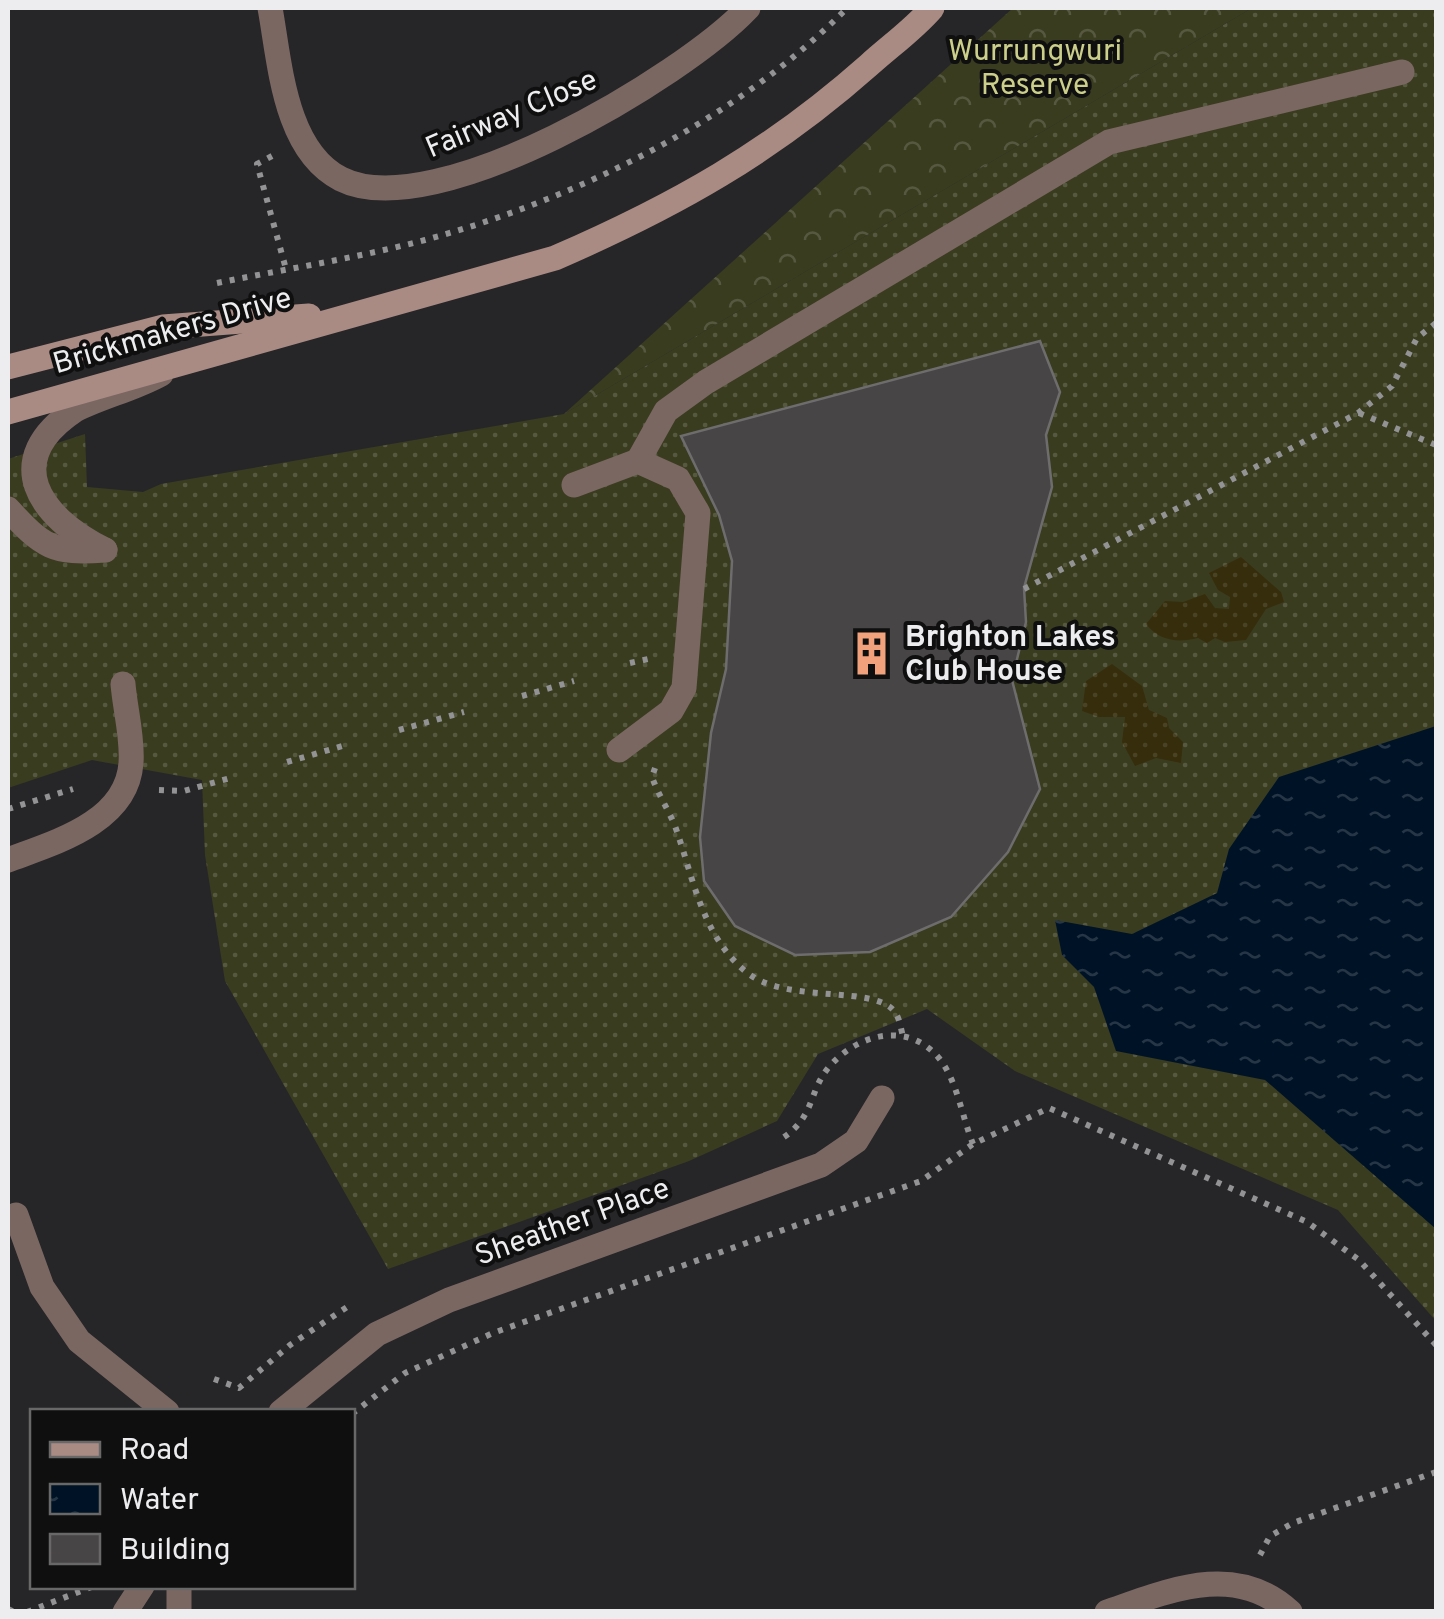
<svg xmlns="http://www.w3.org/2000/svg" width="1444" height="1619" viewBox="0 0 1444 1619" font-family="Overpass,sans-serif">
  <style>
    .grass { fill: url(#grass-dots) }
    .forest { fill: url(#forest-crowns) }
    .sand { fill: url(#sand-dots) }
    .water { fill: url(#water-ripples) }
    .building { fill: #484547; stroke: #6f6c6e; stroke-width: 2.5 }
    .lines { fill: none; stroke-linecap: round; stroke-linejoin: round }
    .path { stroke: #939395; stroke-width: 6; stroke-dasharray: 5 8; stroke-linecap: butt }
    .lane { stroke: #7b6762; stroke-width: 25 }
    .street { stroke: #7b6762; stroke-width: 25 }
    .secondary { stroke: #aa8b84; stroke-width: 25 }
    .labels { text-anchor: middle; stroke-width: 8; stroke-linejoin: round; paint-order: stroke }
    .park-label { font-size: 30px; fill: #cbcf8a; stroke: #0f0f10 }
    .street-label { font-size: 30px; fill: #ededef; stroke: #0f0f10 }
    .poi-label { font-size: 30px; font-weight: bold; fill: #ededef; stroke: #0f0f10; text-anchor: start }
  </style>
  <defs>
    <pattern id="grass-dots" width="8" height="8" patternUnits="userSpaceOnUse" patternTransform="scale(2.5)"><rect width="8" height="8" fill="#3a3c1f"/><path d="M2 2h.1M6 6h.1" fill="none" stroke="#575840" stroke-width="1.8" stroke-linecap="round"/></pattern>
    <pattern id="forest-crowns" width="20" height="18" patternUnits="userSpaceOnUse" patternTransform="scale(2.5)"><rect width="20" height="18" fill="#3a3c1f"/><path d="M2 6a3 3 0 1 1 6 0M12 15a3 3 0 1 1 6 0" fill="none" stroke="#575840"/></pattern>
    <pattern id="sand-dots" width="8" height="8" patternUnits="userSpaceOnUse" patternTransform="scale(2.5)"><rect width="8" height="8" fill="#362d0c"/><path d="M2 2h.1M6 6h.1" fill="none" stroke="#4a4224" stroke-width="1.8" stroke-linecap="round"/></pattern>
    <pattern id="water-ripples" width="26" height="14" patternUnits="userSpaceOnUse" patternTransform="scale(2.5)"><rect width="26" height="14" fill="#001326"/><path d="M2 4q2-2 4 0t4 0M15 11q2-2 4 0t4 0" fill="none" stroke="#263646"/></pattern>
  </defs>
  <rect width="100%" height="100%" fill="#262628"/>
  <polygon class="grass" points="1252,8 1436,8 1436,1321 1338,1210 1015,1071 927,1009 818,1054 777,1121 689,1161 388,1269 225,981 205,855 202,780 92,760 8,788 8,459 85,434 87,487 143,492 161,484 564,414"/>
  <polygon class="forest" points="1013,8 1252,8 564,414"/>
  <g class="sand">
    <path d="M1241 557 1281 592 1284 602 1266 609 1246 640 1225 642 1215 638 1207 643 1198 638C1178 643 1159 641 1146 624L1165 601 1183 602 1205 594 1215 608 1229 609 1230 597 1218 590 1209 573Z"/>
    <polygon points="1112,664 1142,686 1149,710 1167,718 1169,728 1183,742 1181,763 1156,758 1135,766 1122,742 1125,717 1099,717 1082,711 1086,681"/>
  </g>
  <polygon class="water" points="1436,726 1436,1229 1265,1080 1116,1051 1094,987 1062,955 1055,920 1132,934 1217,893 1229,849 1279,777"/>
  <polygon class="building" points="1040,341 1060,392 1046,435 1052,487 1024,588 1026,622 1012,680 1040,789 1008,852 951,917 870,952 795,955 735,926 704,881 700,837 711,733 726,669 732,561 719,515 681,436"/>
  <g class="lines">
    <g class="path">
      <polyline points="272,156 257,164 286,269"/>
      <path d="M217 283C286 269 357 258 425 240 576 199 737 120 847 8"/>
      <polyline points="1359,413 1436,445"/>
      <polyline points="1024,589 1358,413 1392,386 1417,338 1436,323"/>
      <polyline points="630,663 653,658"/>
      <polyline points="522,696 574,681"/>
      <polyline points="399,730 464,712"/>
      <polyline points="287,762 346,745"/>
      <path d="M655 768 652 777C658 794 668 809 675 826 693 876 701 934 745 971 786 1006 879 983 896 1014 900 1020 901 1030 903 1036"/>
      <polyline points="159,790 184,791 234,777"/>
      <polyline points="8,809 73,789"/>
      <path d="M784 1137C815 1116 809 1090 829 1067 857 1034 907 1021 938 1057 957 1079 962 1117 973 1144"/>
      <polyline points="214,1379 239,1388 290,1345 353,1303"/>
      <polyline points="352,1414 405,1373 493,1333 921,1181 973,1144 1049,1108 1307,1222 1359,1260 1436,1345"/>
      <polyline points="1260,1555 1270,1536 1293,1523 1436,1472"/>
      <polyline points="8,1609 14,1612"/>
      <polyline points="27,1612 94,1586"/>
    </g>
    <g class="lane">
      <polyline points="638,461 666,411 706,382 1109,142 1402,72"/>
      <polyline points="574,485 638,461 678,479 698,513 684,688 671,711 619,750"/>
      <path d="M8 509C43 547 53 554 105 550"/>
      <path d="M105 550C38 517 0 460 75 410 103 396 134 389 161 374"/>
      <path d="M8 860C53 843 127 823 131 763 133 738 125 709 123 684"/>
    </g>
    <g class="street">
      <path d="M270 8C280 62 284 150 341 179 434 226 683 77 748 8"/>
      <polyline points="16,1215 42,1287 79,1341 167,1412"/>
      <polyline points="281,1412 377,1334 449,1300 821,1165 856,1141 882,1098"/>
      <polyline points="125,1612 142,1586"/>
      <polyline points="179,1612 179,1586"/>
      <path d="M1107 1612C1168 1591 1235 1561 1290 1612"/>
    </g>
    <g class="secondary">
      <polyline points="8,367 163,327 309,316"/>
      <path d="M8 412 555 258C675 206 771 152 869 65 890 46 914 29 932 8"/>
    </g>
  </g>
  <defs>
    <symbol id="building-bare" viewBox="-9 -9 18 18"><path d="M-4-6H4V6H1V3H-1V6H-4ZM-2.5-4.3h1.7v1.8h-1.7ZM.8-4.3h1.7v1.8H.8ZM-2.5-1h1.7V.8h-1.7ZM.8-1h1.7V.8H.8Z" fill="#f1a17c" stroke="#0f0f10" stroke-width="2.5" paint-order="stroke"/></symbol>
  </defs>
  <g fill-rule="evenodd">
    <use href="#building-bare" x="840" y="622" width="63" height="63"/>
  </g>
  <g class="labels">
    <g class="park-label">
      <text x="1035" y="60">Wurrungwuri<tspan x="1035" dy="34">Reserve</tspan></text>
    </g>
    <g class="street-label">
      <text transform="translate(511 113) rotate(-23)" y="10">Fairway Close</text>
      <text transform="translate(172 330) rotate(-16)" y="10">Brickmakers Drive</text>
      <text transform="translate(572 1221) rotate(-20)" y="10">Sheather Place</text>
    </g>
    <g class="poi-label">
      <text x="905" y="646">Brighton Lakes<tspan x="905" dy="34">Club House</tspan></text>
    </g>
  </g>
  <rect width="1444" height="1619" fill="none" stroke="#ededef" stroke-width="20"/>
  <rect x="30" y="1409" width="325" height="180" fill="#0f0f10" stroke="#686869" stroke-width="2.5"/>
  <rect x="50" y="1442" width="50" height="15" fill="#aa8b84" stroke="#686869" stroke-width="2.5"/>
  <text x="120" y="1459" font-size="30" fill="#ededef">Road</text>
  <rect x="50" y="1484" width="50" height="30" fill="url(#water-ripples)" stroke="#686869" stroke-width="2.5"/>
  <text x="120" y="1509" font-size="30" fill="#ededef">Water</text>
  <rect x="50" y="1534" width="50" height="30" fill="#484547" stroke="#686869" stroke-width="2.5"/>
  <text x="120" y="1559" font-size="30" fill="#ededef">Building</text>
</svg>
